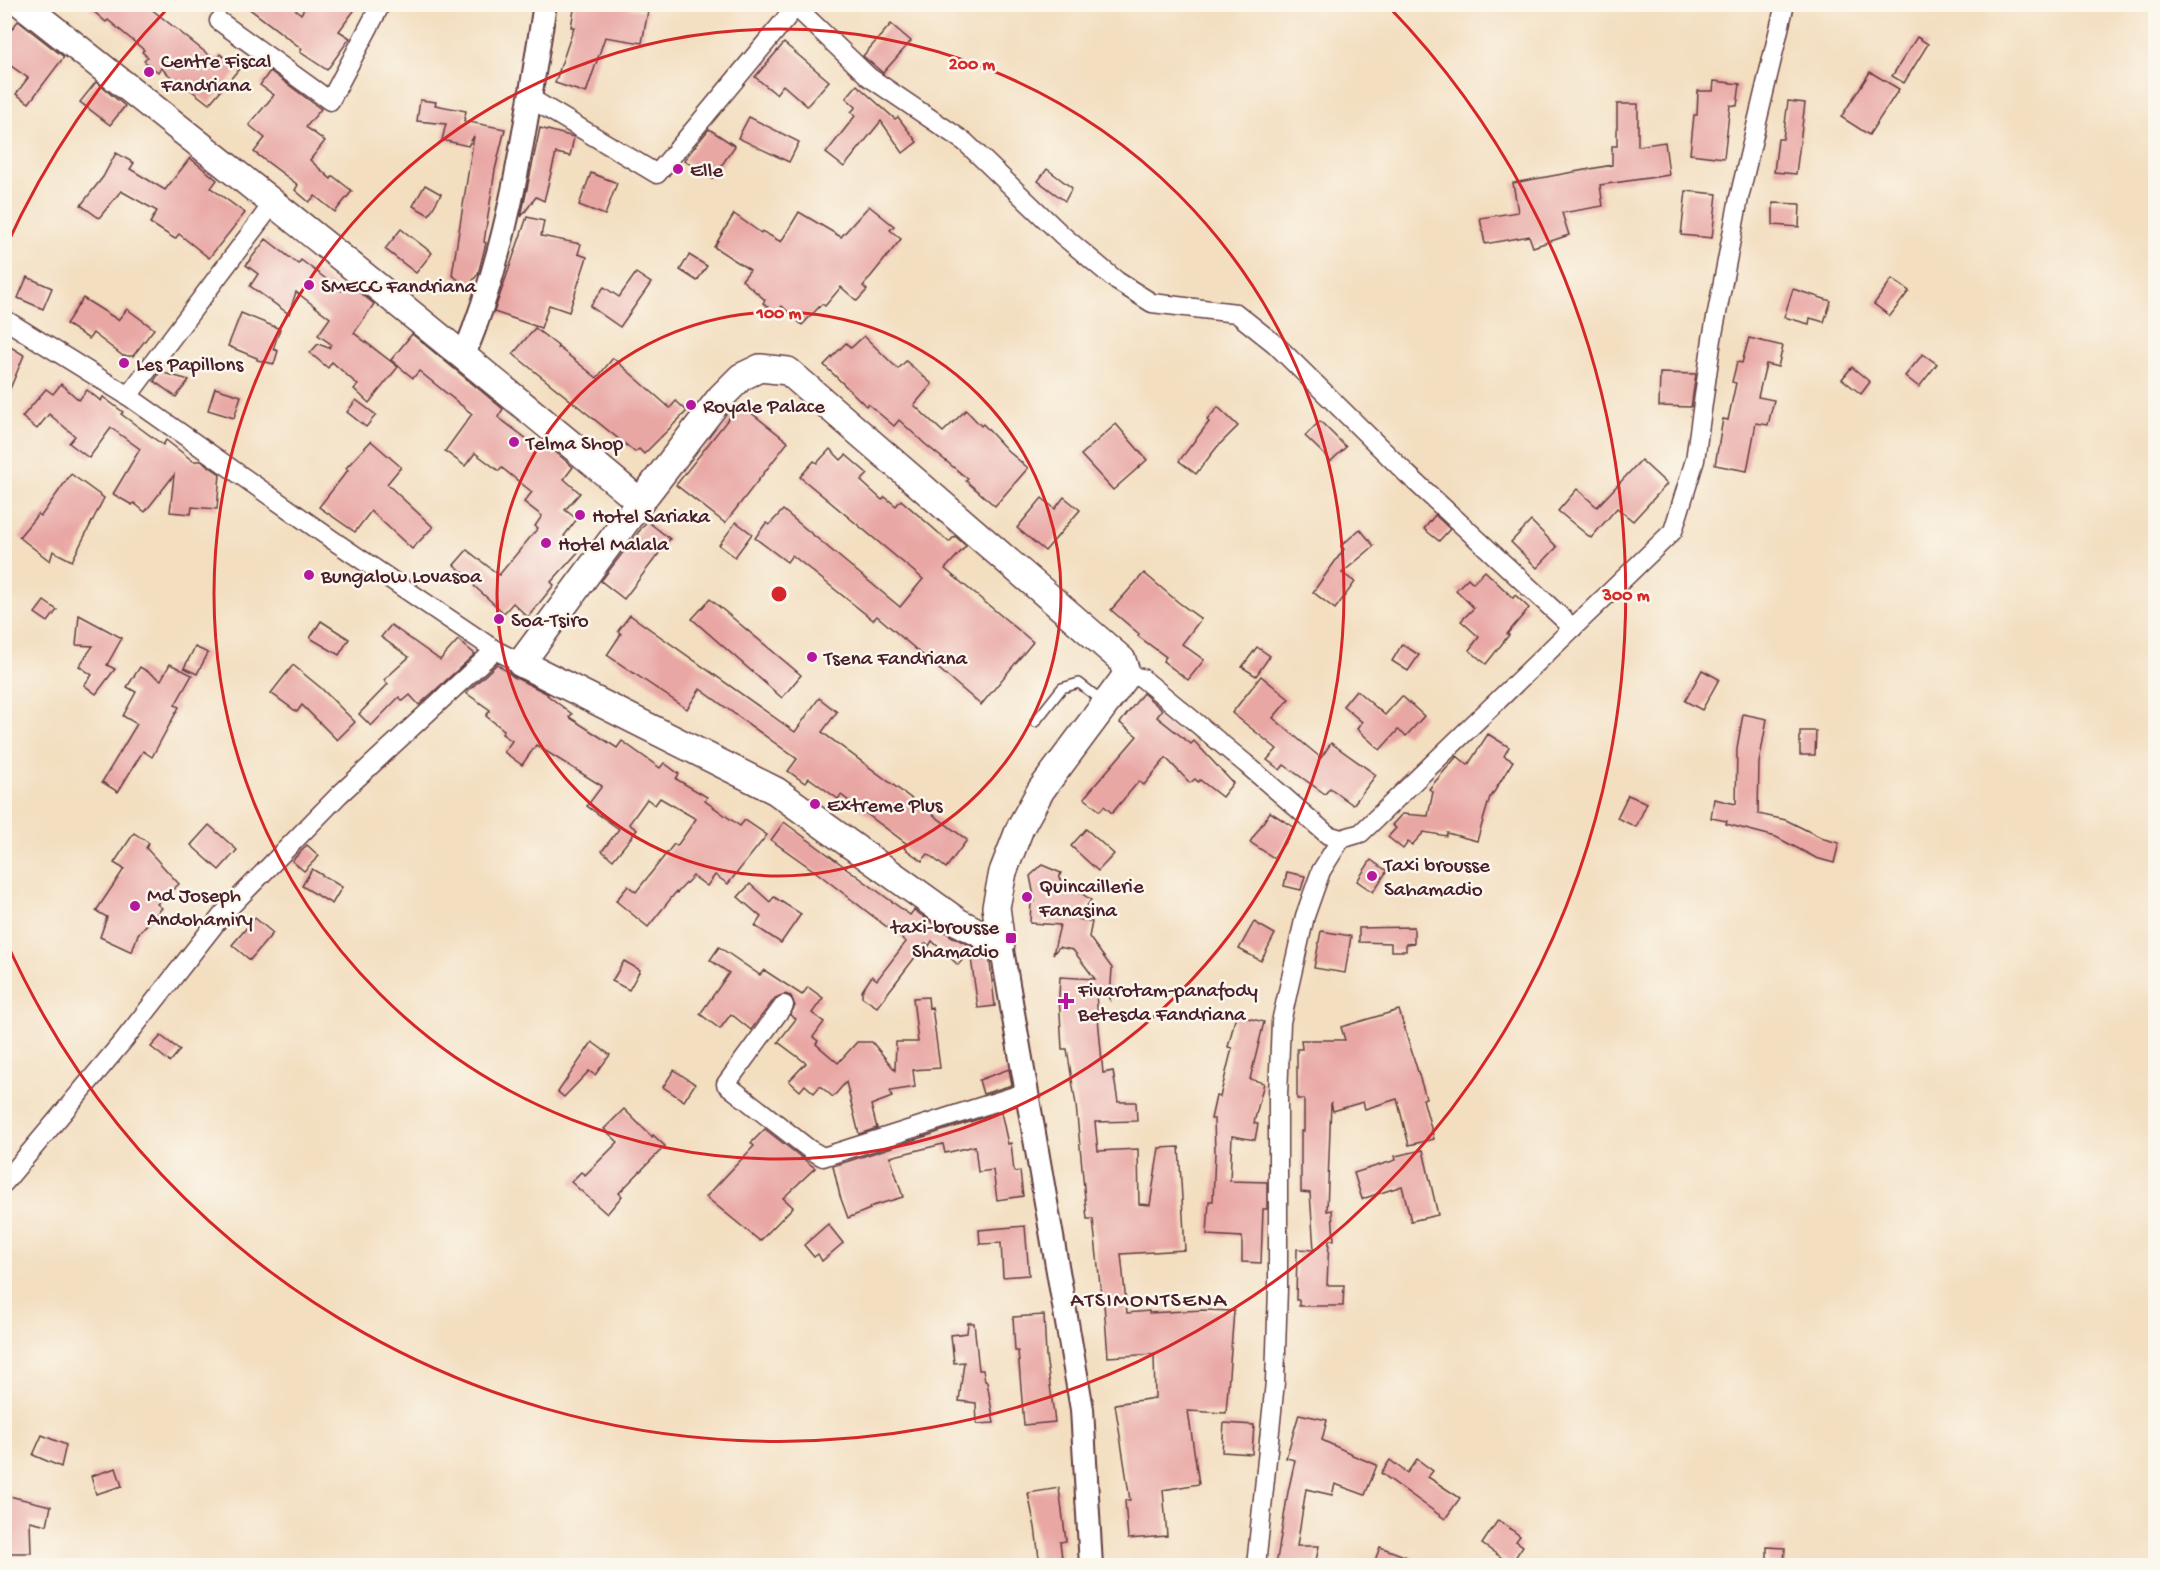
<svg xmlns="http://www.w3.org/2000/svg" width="2160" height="1570" viewBox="0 0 2160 1570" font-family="'Gochi Hand',sans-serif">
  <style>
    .building { fill: #e9a7a4 }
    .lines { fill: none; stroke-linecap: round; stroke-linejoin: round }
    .service-casing { stroke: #633c41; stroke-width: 12 }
    .minor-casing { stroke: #633c41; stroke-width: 21 }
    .tertiary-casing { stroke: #633c41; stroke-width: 26 }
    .secondary-casing { stroke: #633c41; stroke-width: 30 }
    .service { stroke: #fff; stroke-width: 9 }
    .minor { stroke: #fff; stroke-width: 18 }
    .tertiary { stroke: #fff; stroke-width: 22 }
    .secondary { stroke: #fff; stroke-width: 27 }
    .ring { fill: none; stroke: #d62828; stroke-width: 3 }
    .poi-dot { fill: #b5179e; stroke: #fbf7ec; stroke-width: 2 }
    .labels { text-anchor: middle; stroke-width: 5; stroke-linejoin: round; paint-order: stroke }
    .poi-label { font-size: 21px; fill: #4a1f2b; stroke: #fbf7ec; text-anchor: start }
    .neighbourhood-label { font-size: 22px; letter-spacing: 1.5px; fill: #4a1f2b; stroke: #fbf7ec }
    .centre { fill: #d62828; stroke: #fbf7ec; stroke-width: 3 }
    .ring-label { font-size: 18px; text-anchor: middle; font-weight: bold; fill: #d62828; stroke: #fbf7ec; stroke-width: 5; stroke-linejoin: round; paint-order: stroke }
  </style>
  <rect width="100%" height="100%" fill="#fbf7ec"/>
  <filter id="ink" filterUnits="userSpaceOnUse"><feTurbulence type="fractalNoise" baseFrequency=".0167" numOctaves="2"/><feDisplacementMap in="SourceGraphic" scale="12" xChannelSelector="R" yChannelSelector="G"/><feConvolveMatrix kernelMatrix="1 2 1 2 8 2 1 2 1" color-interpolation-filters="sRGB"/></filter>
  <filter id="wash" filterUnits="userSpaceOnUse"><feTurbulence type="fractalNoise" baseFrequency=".008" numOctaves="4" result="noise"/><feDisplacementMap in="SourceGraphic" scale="24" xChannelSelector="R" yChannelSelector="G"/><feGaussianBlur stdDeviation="1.35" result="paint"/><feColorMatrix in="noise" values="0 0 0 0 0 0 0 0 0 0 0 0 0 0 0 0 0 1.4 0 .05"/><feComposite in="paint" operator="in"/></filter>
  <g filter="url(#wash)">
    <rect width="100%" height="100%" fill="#f3dec0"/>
    <g id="blocks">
      <g class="building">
        <polygon points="85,4 145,4 215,60 220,54 239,69 209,104 188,88 186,90 161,68 158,72 144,61 148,57 142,52 144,50 108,20 106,22"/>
        <polygon points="243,4 288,4 301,14 307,4 359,4 339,31 350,38 327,70 300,52 302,49"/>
        <polygon points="575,4 608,4 648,11 642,43 605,37 586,93 555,83 574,27 571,27"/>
        <polygon points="18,21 64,57 29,103 16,94 28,78 4,61 4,39"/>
        <polygon points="891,24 911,41 883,73 863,56"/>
        <polygon points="1917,37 1928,44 1904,83 1892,76"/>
        <polygon points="784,43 829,81 807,106 783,85 776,94 755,77"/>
        <polygon points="270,71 321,109 306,127 325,141 310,160 331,179 333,176 352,191 335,212 315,196 309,202 295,190 298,185 254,152 265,138 249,125 274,95 260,85"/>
        <polygon points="1870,72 1899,89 1869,135 1841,117"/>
        <polygon points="1714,81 1740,84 1737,106 1730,105 1724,158 1690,154 1694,115 1697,115 1698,91 1713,91"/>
        <polygon points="96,82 125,106 110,125 80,102"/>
        <polygon points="857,85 895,119 898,117 917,142 903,153 881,121 844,167 826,153 855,116 851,112 856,107 846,98"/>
        <polygon points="420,100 436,102 435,105 466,111 464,121 505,129 495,170 484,242 486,243 478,274 468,287 452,275 474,136 468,146 442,140 446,124 417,121"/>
        <polygon points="1788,101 1805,103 1796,174 1774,172 1778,139 1783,139"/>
        <polygon points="1617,104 1638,104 1638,146 1665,142 1669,175 1600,185 1603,206 1562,213 1569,235 1533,247 1529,236 1485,244 1480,218 1518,212 1513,183 1612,165 1612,146 1617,146"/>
        <polygon points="749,117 799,142 789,162 738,138"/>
        <polygon points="540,128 574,137 570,156 556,153 544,201 536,197 521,217"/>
        <polygon points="709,129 735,146 712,179 684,160"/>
        <polygon points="116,153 134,163 130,169 165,190 190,158 217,180 211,188 245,213 209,258 179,234 175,239 150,223 157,211 121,191 99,218 81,205 103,177"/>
        <polygon points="1047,169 1072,188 1065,201 1038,181"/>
        <polygon points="591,173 617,183 605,215 579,205"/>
        <polygon points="425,185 441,194 429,215 413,206"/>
        <polygon points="1686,191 1717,194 1712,238 1681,235"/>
        <polygon points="1773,203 1800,204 1799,227 1773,225"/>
        <polygon points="869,206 894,226 890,230 901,239 863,286 867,290 857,301 841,287 825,306 822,304 802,325 782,306 776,314 763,303 765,300 742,280 750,270 714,247 734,214 761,233 762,231 781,242 799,212 841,237"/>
        <polygon points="527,217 544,221 541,236 581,244 578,254 587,257 569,312 549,305 541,328 494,312"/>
        <polygon points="401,229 432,253 416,273 385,249"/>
        <polygon points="266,239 298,264 301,260 342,291 348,283 374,304 354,333 398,367 369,403 354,389 358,385 332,362 328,368 310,353 318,344 329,348 331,344 318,335 330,318 296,292 289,314 250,286 258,274 246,265"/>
        <polygon points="689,255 707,266 697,281 680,270"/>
        <polygon points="636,273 651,283 620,327 590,306 604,287 619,297"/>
        <polygon points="27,277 52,288 43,309 18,298"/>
        <polygon points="1892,279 1909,291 1890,316 1874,304"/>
        <polygon points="1793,289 1831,301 1824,322 1810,318 1809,324 1784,317"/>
        <polygon points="83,298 118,320 127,309 154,329 133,356 123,356 93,333 89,339 66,324"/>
        <polygon points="241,313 280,329 273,349 278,351 274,364 257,360 257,358 228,346"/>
        <polygon points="535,328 558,346 557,349 558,347 597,378 613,358 670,408 676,401 687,411 644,454 639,449 635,452 513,354"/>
        <polygon points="412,334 503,409 498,417 540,449 545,443 573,467 564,479 580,493 565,510 577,519 564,536 580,550 551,582 554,585 528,617 513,603 504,613 474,586 476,583 454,565 467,550 499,575 538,528 535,526 542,516 524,502 532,492 502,468 499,471 475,453 465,466 445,451 472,414 419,371 413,378 391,360"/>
        <polygon points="864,336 898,369 906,361 932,384 914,405 943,432 966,410 981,426 983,424 1008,451 1028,468 995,506 966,481 968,479 925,444 899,420 894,426 868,404 866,406 824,365 846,343 851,348"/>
        <polygon points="1749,338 1783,346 1778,367 1766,364 1758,397 1774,400 1768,425 1756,423 1747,471 1715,465 1723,419 1728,420 1736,383 1732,382 1737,362 1742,363"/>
        <polygon points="4,343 24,355 5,401 4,401"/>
        <polygon points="1923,354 1937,364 1919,387 1905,376"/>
        <polygon points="1852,367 1870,382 1861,394 1842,379"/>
        <polygon points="160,372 189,380 176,397 154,381"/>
        <polygon points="1660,373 1696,374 1691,407 1659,406"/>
        <polygon points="61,384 79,400 87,390 101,401 103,397 123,412 121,414 163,445 166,440 193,461 201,461 220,474 217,509 192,507 191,514 170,512 174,475 145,512 134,503 132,505 113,494 140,449 111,428 89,458 69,443 75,436 49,414 37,429 22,417 46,389 53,394"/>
        <polygon points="215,388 241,396 234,418 208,410"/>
        <polygon points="356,400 376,415 366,427 347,412"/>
        <polygon points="740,404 788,442 725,523 676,485"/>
        <polygon points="1218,407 1238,426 1217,447 1196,474 1179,461 1209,422 1207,420"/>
        <polygon points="1320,421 1346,447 1331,461 1305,436"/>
        <polygon points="1116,424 1147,460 1113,490 1081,455"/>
        <polygon points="371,441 401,467 387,484 433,527 412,549 371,511 355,532 319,507 348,470 346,468"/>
        <polygon points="830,449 841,460 846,455 868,474 861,481 882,500 885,497 896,506 901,500 949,542 955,536 966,546 945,569 1033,642 981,705 877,616 873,620 792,555 787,562 755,538 766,523 769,525 783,510 900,607 923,579 800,477 814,461 817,463"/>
        <polygon points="1641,460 1667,484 1633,521 1617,508 1591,538 1558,511 1577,489 1597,507"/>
        <polygon points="71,474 104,498 72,561 53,551 50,561 19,537 38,514 41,516"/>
        <polygon points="1064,497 1080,510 1045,551 1017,528 1042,498 1055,509"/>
        <polygon points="1435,515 1450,529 1439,541 1424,529"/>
        <polygon points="647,521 670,539 624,599 601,581"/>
        <polygon points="1531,521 1557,547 1537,568 1511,542"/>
        <polygon points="736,522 752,534 735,557 719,545"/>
        <polygon points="1360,529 1374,546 1342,573 1355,582 1335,609 1313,592 1344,549 1341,546"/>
        <polygon points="1485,571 1513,598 1515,595 1529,608 1507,634 1509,635 1486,664 1469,650 1479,637 1461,621 1474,608 1456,590 1468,578 1473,583"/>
        <polygon points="1144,573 1178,602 1201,619 1182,644 1204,660 1188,680 1163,661 1166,657 1138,636 1139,634 1111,610"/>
        <polygon points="710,599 801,675 782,698 692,619"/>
        <polygon points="44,601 57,610 48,622 35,613"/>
        <polygon points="79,615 122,638 107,665 115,669 96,694 84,685 92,675 79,666 93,646 76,645"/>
        <polygon points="630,615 795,732 819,698 837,712 822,732 967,840 946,868 928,854 922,861 904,848 907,844 841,795 838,799 809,778 805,783 788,771 797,759 700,689 687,709 607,655 621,634 618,631"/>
        <polygon points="321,621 349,639 339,655 310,638"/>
        <polygon points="391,625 440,660 458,640 475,654 419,705 410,695 403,701 399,697 371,726 359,714 388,684 384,680 409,657 381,637"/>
        <polygon points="1402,644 1419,655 1408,671 1392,661"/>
        <polygon points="195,647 208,653 197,674 184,668"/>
        <polygon points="1257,647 1270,656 1256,676 1242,667"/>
        <polygon points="170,664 192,675 175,705 179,707 152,757 143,751 118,792 102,782 137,724 123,716 136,692 127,687 140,667 161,680"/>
        <polygon points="497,664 514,677 548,694 547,695 572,714 569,717 617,748 622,741 660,768 664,763 679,774 676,779 707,797 705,801 740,826 745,820 767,835 728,884 715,875 707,886 693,876 677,893 676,892 648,927 616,901 628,886 636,892 674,844 677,846 696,819 660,798 655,805 647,799 629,824 637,830 613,860 602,851 619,829 587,806 602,786 536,745 522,765 504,752 512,741 502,734 504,730 486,716 490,710 466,693"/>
        <polygon points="293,665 321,688 355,722 337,740 302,705 297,712 271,693"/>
        <polygon points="1702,670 1719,679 1702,710 1685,701"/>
        <polygon points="1261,676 1289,699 1273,718 1321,758 1331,743 1376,775 1353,805 1330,788 1325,794 1284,765 1280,770 1267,760 1277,749 1232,713"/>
        <polygon points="1356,690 1385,715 1402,696 1424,716 1406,736 1398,730 1380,750 1357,729 1362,722 1343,706"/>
        <polygon points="1143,693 1162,710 1157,717 1191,744 1194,741 1233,783 1222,797 1200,780 1198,782 1195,779 1190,783 1166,758 1144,785 1139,781 1112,813 1104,806 1100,811 1084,798 1137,736 1120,723"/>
        <polygon points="1743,714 1767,719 1759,763 1758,814 1786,820 1824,839 1839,843 1834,863 1816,858 1776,837 1726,824 1727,821 1711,818 1714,799 1736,804 1737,748"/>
        <polygon points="1800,731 1816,731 1815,755 1800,755"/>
        <polygon points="1488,734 1509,747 1504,756 1513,761 1491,797 1490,797 1477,841 1447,833 1446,836 1424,832 1412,845 1408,842 1403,849 1388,837 1396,828 1392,825 1402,814 1428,816 1433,792 1429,789 1457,756 1468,765"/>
        <polygon points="1628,795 1647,803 1636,827 1617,818"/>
        <polygon points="1270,812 1295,828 1274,858 1250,842"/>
        <polygon points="784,822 910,915 914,910 951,936 989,955 995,1006 978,1008 970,951 958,965 932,941 929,946 926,943 877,1007 862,997 862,991 872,976 877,980 906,942 816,872 771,840"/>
        <polygon points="209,825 237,850 219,870 191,845"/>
        <polygon points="1086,829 1114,854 1098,871 1071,846"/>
        <polygon points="134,833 149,843 146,848 179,884 157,904 162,908 138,934 132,952 100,937 107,917 96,911 124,869 114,863"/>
        <polygon points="307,845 319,856 304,871 292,861"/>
        <polygon points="1371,860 1387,871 1373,892 1357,881"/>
        <polygon points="1042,865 1061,873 1059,878 1091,900 1078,919 1092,922 1089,937 1112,968 1110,1000 1107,995 1096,995 1103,1073 1113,1071 1118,1102 1136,1102 1137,1121 1095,1122 1098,1151 1138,1149 1139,1204 1150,1205 1159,1148 1179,1147 1185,1250 1121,1254 1127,1313 1149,1311 1149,1313 1203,1310 1234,1311 1226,1413 1188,1411 1199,1484 1163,1490 1167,1536 1128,1539 1125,1500 1130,1500 1115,1404 1155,1398 1154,1354 1108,1357 1104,1304 1102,1304 1093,1219 1087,1219 1076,1105 1067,1049 1062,1049 1059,996 1060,977 1095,979 1073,950 1059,947 1053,954 1060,925 1030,923 1031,901 1035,901 1030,876"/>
        <polygon points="312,869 342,887 332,904 302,886"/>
        <polygon points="1287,872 1305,876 1301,890 1284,886"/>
        <polygon points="750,884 770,902 774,897 801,914 781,943 755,926 761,917 738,897"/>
        <polygon points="255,918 273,933 250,960 232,945"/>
        <polygon points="1254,922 1275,934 1261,961 1239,949"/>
        <polygon points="1414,927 1414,943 1406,944 1406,951 1391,951 1391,943 1359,942 1359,928"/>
        <polygon points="1321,931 1351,936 1345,973 1314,968"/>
        <polygon points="719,947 760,975 764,970 802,995 808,987 823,998 812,1013 824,1022 813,1037 818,1041 816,1044 838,1063 857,1042 872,1042 895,1070 896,1042 918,1042 913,998 928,997 929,1008 932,1007 940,1068 913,1070 915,1087 890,1091 892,1097 871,1105 877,1128 859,1134 846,1082 833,1097 820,1086 814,1093 805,1085 800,1091 789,1081 806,1063 778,1042 796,1019 790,1015 795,1006 791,996 785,994 775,998 751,1030 731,1014 720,1029 700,1014 729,973 710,960"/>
        <polygon points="624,961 640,970 629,990 612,981"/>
        <polygon points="1399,1010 1426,1098 1423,1099 1434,1139 1409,1145 1397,1099 1365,1109 1363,1102 1333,1111 1331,1102 1327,1211 1332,1210 1334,1240 1329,1240 1327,1285 1344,1285 1343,1306 1299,1306 1299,1300 1296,1300 1297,1249 1314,1250 1310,1193 1301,1192 1301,1131 1304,1131 1304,1099 1297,1099 1297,1049 1302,1049 1301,1040 1345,1040 1341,1027"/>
        <polygon points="1236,1015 1264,1022 1250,1079 1264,1083 1254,1123 1258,1124 1255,1140 1232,1136 1230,1181 1267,1182 1267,1209 1263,1209 1261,1263 1242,1262 1242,1237 1207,1235 1209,1201 1213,1201 1215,1152 1214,1119 1211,1119 1216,1096 1220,1097 1232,1048 1228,1047"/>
        <polygon points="161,1036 180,1050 170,1062 151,1047"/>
        <polygon points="592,1042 610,1055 595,1075 589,1071 564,1097 558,1092"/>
        <polygon points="1009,1069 1012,1085 983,1094 979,1080"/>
        <polygon points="674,1070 695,1084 684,1101 663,1087"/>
        <polygon points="624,1109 652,1137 653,1135 665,1146 619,1193 622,1196 607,1214 571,1182 581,1172 585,1175 618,1142 604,1129"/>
        <polygon points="1001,1112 1008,1144 1011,1143 1014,1172 1020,1171 1023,1196 997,1200 993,1170 978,1172 975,1146 945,1153 943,1144 890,1157 903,1197 869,1207 870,1209 848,1218 840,1196 833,1166"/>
        <polygon points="765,1129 815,1168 783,1198 793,1207 760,1241 706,1197 754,1146 751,1143"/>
        <polygon points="1423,1150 1438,1215 1411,1221 1402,1186 1362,1199 1354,1173 1396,1160 1395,1156"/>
        <polygon points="828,1224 843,1243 822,1261 818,1254 814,1257 804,1245"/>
        <polygon points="1025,1226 1029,1275 1003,1277 1001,1243 980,1244 979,1230"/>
        <polygon points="1044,1315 1046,1356 1055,1422 1024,1425 1018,1351 1015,1351 1013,1317"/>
        <polygon points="968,1323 974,1323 979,1370 983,1370 985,1381 987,1382 994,1423 977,1424 976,1403 959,1401 964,1362 954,1363 951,1335 967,1333"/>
        <polygon points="1299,1414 1327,1420 1322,1440 1352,1454 1352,1455 1377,1465 1365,1495 1335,1484 1332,1495 1306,1489 1297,1546 1319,1546 1315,1566 1276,1566 1288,1492 1295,1460 1286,1458"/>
        <polygon points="1224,1423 1254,1425 1252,1454 1222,1452"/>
        <polygon points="42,1435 66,1445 61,1467 33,1455"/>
        <polygon points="1417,1459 1433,1471 1428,1477 1460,1498 1445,1519 1381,1473 1390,1460 1407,1473"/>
        <polygon points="116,1468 122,1486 96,1494 91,1476"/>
        <polygon points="1059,1488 1066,1541 1060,1542 1063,1566 1040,1566 1035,1527 1028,1493"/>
        <polygon points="9,1496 51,1506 47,1525 30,1521 31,1553 4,1553 4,1505"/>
        <polygon points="1498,1520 1520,1536 1516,1541 1523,1546 1511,1564 1482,1544"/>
        <polygon points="1380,1547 1426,1564 1426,1566 1373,1566"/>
        <polygon points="1767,1547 1785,1548 1784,1564 1767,1563"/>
      </g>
    </g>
  </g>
  <g filter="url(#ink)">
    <use href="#blocks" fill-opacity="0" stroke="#633c41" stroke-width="1.5"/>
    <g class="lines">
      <defs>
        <polyline id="service" points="1035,722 1062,688 1079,683 1105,703"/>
        <g id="minor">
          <polyline points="786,4 796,7 869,77 965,142 1062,235 1117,281 1152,303 1236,313 1275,344 1407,474 1573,628"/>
          <polyline points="219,21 330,101 381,4"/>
          <polyline points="530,98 657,174 798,4"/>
          <polyline points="4,319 128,396 334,541 495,650 521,663"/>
          <polyline points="128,396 274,202"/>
          <polyline points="1127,675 1142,678 1246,764 1328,835 1341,839 1361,833 1673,531 1695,460 1712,339 1739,198 1785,4"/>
          <polyline points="784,1005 726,1084 809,1149 823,1157 1027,1092"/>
          <polyline points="4,1183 124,1040 223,914 339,795 495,650"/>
          <polyline points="1256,1566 1275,1382 1278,1287 1278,1095 1281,1022 1305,916 1321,871 1341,839"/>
        </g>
        <g id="tertiary">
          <path d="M464 355C510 244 526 123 545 4"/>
          <polyline points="1001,944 1082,1409 1091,1566"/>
        </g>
        <g id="secondary">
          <path d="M22 4C230 168 437 332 640 502"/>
          <polygon points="760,368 788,371 1122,660 1127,675 1041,790 1020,828 1003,872 996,907 1001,944 958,922 776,791 521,663 640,502 721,397 741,377"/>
        </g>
      </defs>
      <use href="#service" class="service-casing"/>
      <use href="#minor" class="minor-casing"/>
      <use href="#tertiary" class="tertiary-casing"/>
      <use href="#secondary" class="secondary-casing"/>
      <use href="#service" class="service"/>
      <use href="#minor" class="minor"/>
      <use href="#tertiary" class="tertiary"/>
      <use href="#secondary" class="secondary"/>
    </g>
  </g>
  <g class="ring">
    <circle cx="779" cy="594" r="282"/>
    <circle cx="779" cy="594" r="565"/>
    <path d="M5 249A847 847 0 0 1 170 6M1388 6A847 847 0 1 1 5 939"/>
  </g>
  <g class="poi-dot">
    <circle cx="149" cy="72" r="6"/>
    <circle cx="678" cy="169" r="6"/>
    <circle cx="309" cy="285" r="6"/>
    <circle cx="124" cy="363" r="6"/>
    <circle cx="691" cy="405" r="6"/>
    <circle cx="514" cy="442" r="6"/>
    <circle cx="580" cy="515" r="6"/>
    <circle cx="546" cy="543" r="6"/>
    <circle cx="309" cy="575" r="6"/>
    <circle cx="499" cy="619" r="6"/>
    <circle cx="812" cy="657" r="6"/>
    <circle cx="815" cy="804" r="6"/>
    <circle cx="1372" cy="876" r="6"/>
    <circle cx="1027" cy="897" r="6"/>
    <circle cx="135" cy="906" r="6"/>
    <rect x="1005" y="932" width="12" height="12" rx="3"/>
    <path d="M1063 992h6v6h6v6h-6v6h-6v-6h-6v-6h6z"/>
  </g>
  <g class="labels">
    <g class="poi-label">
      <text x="161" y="67">Centre Fiscal<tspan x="161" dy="24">Fandriana</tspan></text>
      <text x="690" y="176">Elle</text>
      <text x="321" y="292">SMECC Fandriana</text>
      <text x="136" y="370">Les Papillons</text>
      <text x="703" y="412">Royale Palace</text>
      <text x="526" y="449">Telma Shop</text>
      <text x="592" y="522">Hotel Sariaka</text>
      <text x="558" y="550">Hotel Malala</text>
      <text x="321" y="582">Bungalow Lovasoa</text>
      <text x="511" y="626">Soa-Tsiro</text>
      <text x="824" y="664">Tsena Fandriana</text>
      <text x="827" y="811">Extreme Plus</text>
      <text x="1384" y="871">Taxi brousse<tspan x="1384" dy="24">Sahamadio</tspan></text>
      <text x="1039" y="892">Quincaillerie<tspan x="1039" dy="24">Fanasina</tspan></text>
      <text x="147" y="901">Md Joseph<tspan x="147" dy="24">Andohamiry</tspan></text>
      <text x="999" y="933" text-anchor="end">taxi-brousse<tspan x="999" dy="24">Shamadio</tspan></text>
      <text x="1078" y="996">Fivarotam-panafody<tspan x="1078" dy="24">Betesda Fandriana</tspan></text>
    </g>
    <g class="neighbourhood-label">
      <text x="1149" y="1306">ATSIMONTSENA</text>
    </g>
  </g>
  <circle cx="779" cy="594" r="9" class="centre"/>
  <g class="ring-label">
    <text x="972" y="69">200 m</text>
    <text x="779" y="318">100 m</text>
    <text x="1626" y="600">300 m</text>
  </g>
  <rect width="2160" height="1570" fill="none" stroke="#fbf7ec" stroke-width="24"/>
</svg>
